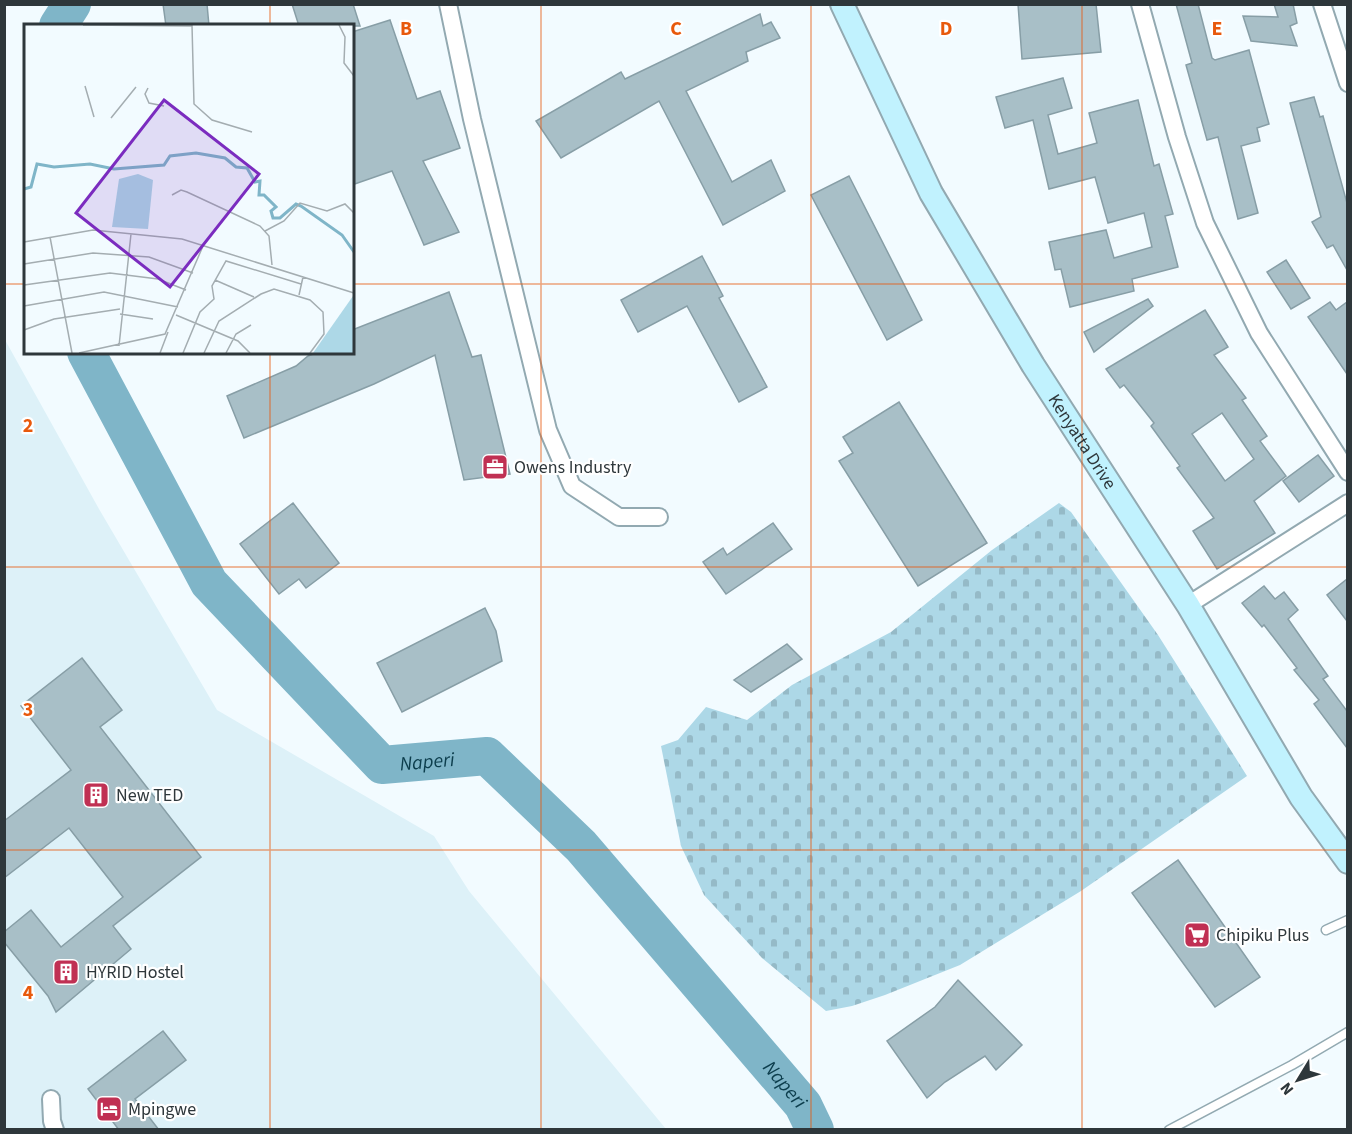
<svg xmlns="http://www.w3.org/2000/svg" width="1352" height="1134" viewBox="0 0 1352 1134" font-family="'Source Sans 3',sans-serif">
  <style>
    .built { fill: #ddf1f8 }
    .cemetery { fill: url(#cemetery-stones) }
    .lines { fill: none; stroke-linecap: round; stroke-linejoin: round }
    .river { stroke: #7fb5c8; stroke-width: 38 }
    .building { fill: #a8bfc7; stroke: #879ea6; stroke-width: 1.5; fill-rule: evenodd }
    .lane-casing { stroke: #92a9b1; stroke-width: 11 }
    .street-casing { stroke: #92a9b1; stroke-width: 20 }
    .secondary-casing { stroke: #92a9b1; stroke-width: 26 }
    .lane { stroke: #fff; stroke-width: 8 }
    .street { stroke: #fff; stroke-width: 16 }
    .secondary { stroke: #c1f2fe; stroke-width: 22 }
    .grid { fill: none; stroke: #e8590c; stroke-width: 1.5; stroke-opacity: 0.55 }
    .labels { text-anchor: middle; stroke-width: 4.5; stroke-linejoin: round; paint-order: stroke }
    .street-label { font-size: 18px; fill: #2e373b; stroke: #fff }
    .poi-label { font-size: 18px; fill: #2e373b; stroke: #fff; text-anchor: start }
    .water-label { font-size: 20px; font-style: italic; fill: #0d3e4d; stroke: #fff }
    .inset-river { fill: none; stroke: #7fb5c8; stroke-width: 3 }
    .inset-road { fill: none; stroke: #a4adb1; stroke-width: 1.5 }
    .view { fill: #7b2cbf; fill-opacity: 0.15; stroke: #7b2cbf; stroke-width: 3 }
    .inset-edge { fill: none; stroke: #2e373b; stroke-width: 3 }
    .grid-label { font-size: 20px; text-anchor: middle; font-weight: bold; fill: #e8590c; stroke: #fff; stroke-width: 4.5; stroke-linejoin: round; paint-order: stroke }
  </style>
  <defs>
    <pattern id="cemetery-stones" width="16" height="16" patternUnits="userSpaceOnUse" patternTransform="scale(1.5)"><rect width="16" height="16" fill="#add8e7"/><path d="M2 7V4a2 2 0 0 1 4 0v3zM10 15v-3a2 2 0 0 1 4 0v3z" fill="#95bac7"/></pattern>
  </defs>
  <rect width="100%" height="100%" fill="#f2fbff"/>
  <polygon class="built" points="4,338 99,509 217,710 434,836 469,891 666,1129 5,1129"/>
  <polygon class="cemetery" points="1059,503 1071,512 1158,635 1247,776 1081,891 960,965 885,995 852,1006 826,1011 762,958 704,895 681,846 661,746 678,740 706,707 747,720 792,685 891,632 992,550"/>
  <g class="lines">
    <g class="river">
      <polyline points="58,26 72,4"/>
      <path id="s1" d="M86 352 209 583 382 765 487 756 581 846 803 1105 815 1130"/>
    </g>
  </g>
  <g class="building">
    <polygon points="163,4 207,4 209,26 166,26"/>
    <polygon points="292,4 353,4 360,26 299,26"/>
    <polygon points="1018,4 1096,4 1101,52 1022,59"/>
    <polygon points="1176,4 1198,4 1212,58 1215,60 1249,50 1269,124 1257,128 1260,141 1241,146 1258,213 1238,219 1218,137 1207,140 1186,65 1192,63"/>
    <polygon points="1274,4 1293,4 1297,23 1290,26 1297,46 1251,41 1243,16 1278,17"/>
    <polygon points="760,14 763,26 771,22 780,38 746,52 748,61 686,91 732,182 771,160 785,191 723,225 659,101 561,158 536,121 621,72 625,79"/>
    <polygon points="390,20 417,99 440,91 460,148 423,161 459,232 424,245 392,171 352,185 352,32"/>
    <polygon points="1063,78 1072,108 1048,115 1058,154 1097,143 1089,113 1138,100 1154,166 1159,164 1173,214 1165,216 1178,267 1132,279 1134,291 1070,307 1061,269 1055,270 1049,242 1106,230 1114,258 1152,247 1144,213 1108,223 1095,177 1049,189 1033,120 1005,128 996,97"/>
    <polygon points="1314,97 1320,117 1323,116 1347,203 1347,270 1333,245 1327,248 1312,222 1321,217 1290,103"/>
    <polygon points="849,176 922,320 887,340 811,195"/>
    <polygon points="702,256 723,296 719,298 767,387 739,402 687,306 638,332 621,300"/>
    <polygon points="1286,260 1310,298 1291,309 1267,272"/>
    <polygon points="449,292 472,357 481,355 510,474 464,480 435,355 374,384 244,438 227,396 296,366 308,356 319,352 352,352 352,330"/>
    <polygon points="1148,299 1153,306 1094,352 1084,332"/>
    <polygon points="1330,302 1336,310 1347,302 1347,374 1308,317"/>
    <path d="M1205 310 1228 347 1214 355 1246 398 1242 400 1267 436 1260 441 1286 476 1254 501 1275 533 1217 569 1193 531 1214 518 1177 468 1180 466 1151 426 1154 423 1124 385 1120 388 1106 369ZM1222 413 1254 459 1225 481 1192 434Z"/>
    <polygon points="899,402 987,543 918,586 839,461 853,453 843,437"/>
    <polygon points="1318,455 1334,476 1299,502 1283,481"/>
    <polygon points="293,503 339,563 306,588 299,579 279,594 240,544"/>
    <polygon points="773,523 792,549 726,594 703,562 723,548 727,555"/>
    <polygon points="1347,579 1347,621 1327,595"/>
    <polygon points="1264,586 1275,599 1284,592 1298,610 1288,619 1328,676 1323,679 1347,711 1347,748 1314,704 1319,700 1294,670 1297,668 1264,625 1262,627 1242,603"/>
    <polygon points="485,608 496,631 502,661 402,712 377,663"/>
    <polygon points="787,644 802,659 751,692 734,680"/>
    <polygon points="82,658 122,710 100,727 201,857 113,926 131,949 56,1012 48,996 4,942 4,932 31,910 61,947 123,897 69,828 4,878 4,821 71,770 21,706"/>
    <polygon points="1178,860 1260,977 1215,1007 1132,893"/>
    <polygon points="958,980 1022,1045 996,1070 985,1056 945,1082 927,1098 887,1041 935,1007"/>
    <polygon points="163,1031 186,1060 135,1099 159,1130 119,1130 88,1089"/>
  </g>
  <g class="lines">
    <defs>
      <g id="lane">
        <polyline points="1326,930 1348,920"/>
        <polyline points="1169,1130 1292,1065 1348,1032"/>
      </g>
      <g id="street">
        <polyline points="448,4 472,119 548,430 572,486 619,517 659,517"/>
        <polyline points="1140,4 1177,137 1205,223 1259,333 1348,472"/>
        <polyline points="1322,4 1348,83"/>
        <polyline points="1188,605 1348,503"/>
        <polyline points="51,1099 52,1121 55,1130"/>
      </g>
      <g id="secondary">
        <path id="s2" d="M842 4 931 193 1033 365 1188 605 1301 797 1348 862"/>
      </g>
    </defs>
    <use href="#lane" class="lane-casing"/>
    <use href="#street" class="street-casing"/>
    <use href="#secondary" class="secondary-casing"/>
    <use href="#lane" class="lane"/>
    <use href="#street" class="street"/>
    <use href="#secondary" class="secondary"/>
  </g>
  <path class="grid" d="M270 4V26M541 4V1130M811 4V1130M1082 4V1130M4 284H26M352 284H1348M270 352V1130M4 567H1348M4 850H1348"/>
  <defs>
    <symbol id="office-square" viewBox="-11 -11 22 22"><rect x="-9" y="-9" width="18" height="18" rx="4" fill="#c03053" stroke="#fff"/><path d="M-6-3h4V-5.5h4V-3h4V5H-6ZM-1-4.5V-3h2v-1.5ZM-6 0V1H6V0Z" fill="#fff"/></symbol>
    <symbol id="building-square" viewBox="-11 -11 22 22"><rect x="-9" y="-9" width="18" height="18" rx="4" fill="#c03053" stroke="#fff"/><path d="M-4-6H4V6H1V3H-1V6H-4ZM-2.5-4.3h1.7v1.8h-1.7ZM.8-4.3h1.7v1.8H.8ZM-2.5-1h1.7V.8h-1.7ZM.8-1h1.7V.8H.8Z" fill="#fff"/></symbol>
    <symbol id="supermarket-square" viewBox="-11 -11 22 22"><rect x="-9" y="-9" width="18" height="18" rx="4" fill="#c03053" stroke="#fff"/><path d="M-6-5.5h2.5l.6 2H6L4.5 2H-2.5L-4.4-4H-6ZM-1.5 3.2a1.3 1.3 0 1 0 .1 0ZM3 3.2a1.3 1.3 0 1 0 .1 0Z" fill="#fff"/></symbol>
    <symbol id="hotel-square" viewBox="-11 -11 22 22"><rect x="-9" y="-9" width="18" height="18" rx="4" fill="#c03053" stroke="#fff"/><path d="M-6-4.5h1.5V1H6V5H4.5V3h-9V5H-6ZM-4 0a1.8 1.8 0 1 1 3.6 0ZM.5 0V-2.5h3Q6-2.5 6 0Z" fill="#fff"/></symbol>
  </defs>
  <g fill-rule="evenodd">
    <use href="#office-square" x="480" y="452" width="30" height="30"/>
    <use href="#building-square" x="81" y="780" width="30" height="30"/>
    <use href="#supermarket-square" x="1182" y="920" width="30" height="30"/>
    <use href="#building-square" x="51" y="957" width="30" height="30"/>
    <use href="#hotel-square" x="94" y="1094" width="30" height="30"/>
  </g>
  <g class="labels">
    <g class="street-label">
      <text dy="6" stroke="none"><textPath href="#s2" startOffset="500">Kenyatta Drive</textPath></text>
    </g>
    <g class="poi-label">
      <text x="514" y="473">Owens Industry</text>
      <text x="116" y="801">New TED</text>
      <text x="1216" y="941">Chipiku Plus</text>
      <text x="86" y="978">HYRID Hostel</text>
      <text x="128" y="1115">Mpingwe</text>
    </g>
    <g class="water-label">
      <text dy="7" stroke="none"><textPath href="#s1" startOffset="558">Naperi</textPath></text>
      <text dy="7" stroke="none"><textPath href="#s1" startOffset="1062">Naperi</textPath></text>
    </g>
  </g>
  <g transform="translate(24 24)">
    <rect width="330" height="330" fill="#f2fbff"/>
    <path d="M329 272 330 329H289L303 309Z" fill="#add8e7"/>
    <path d="M114 150 129 156 124 205 88 203 95 155Z" fill="#add8e7"/>
    <path class="inset-river" d="M0 165 7 163 13 140 30 143 66 140 90 145 140 141 146 132 172 129 201 134 212 143 223 144 231 158 236 157 235 171H240L252 183 247 187 249 194H256L272 180 277 182 318 211 330 228"/>
    <path class="inset-road" d="M59 1 168 2M168 1 170 80 188 96 228 108M315 1 321 13 320 39 330 52M61 62 70 93M124 64 121 70 125 79 140 82M87 94 112 63M148 171 157 166 163 168 236 202 245 212 248 241M241 207 260 197 276 179 303 187 321 180 330 189M26 213 48 329M0 218 69 206 158 215 330 269M0 240 69 229 125 233 169 249M191 256 230 273M0 261 86 249 134 255 162 266M275 271 279 253M0 282 80 268 154 283M96 290 129 295M152 291 214 317 226 329M0 306 30 295 96 285M95 322 107 210M55 329 141 310 179 222M136 329 144 308M159 329 176 288 190 275 188 262 202 237 277 260M180 329 195 297 237 270 250 265 286 276 299 288 300 310 286 329M202 329 212 310 227 301"/>
    <path class="view" d="M140 76 235 150 146 263 52 189Z"/>
    <rect width="330" height="330" class="inset-edge"/>
  </g>
  <g class="grid-label">
    <text x="406" y="35">B</text>
    <text x="676" y="35">C</text>
    <text x="946" y="35">D</text>
    <text x="1217" y="35">E</text>
    <text x="28" y="432">2</text>
    <text x="28" y="716">3</text>
    <text x="28" y="999">4</text>
  </g>
  <rect width="1352" height="1134" fill="none" stroke="#2e373b" stroke-width="12"/>
  <g transform="translate(1298 1080) rotate(232)" stroke="#ffffff" stroke-width="4.5" paint-order="stroke">
  <path d="M0-4.5L10 22L0 15L-10 22Z" fill="#2e373b"/>
  <text y="-9" font-size="16" font-weight="bold" text-anchor="middle" fill="#2e373b">N</text>
  </g>
</svg>
